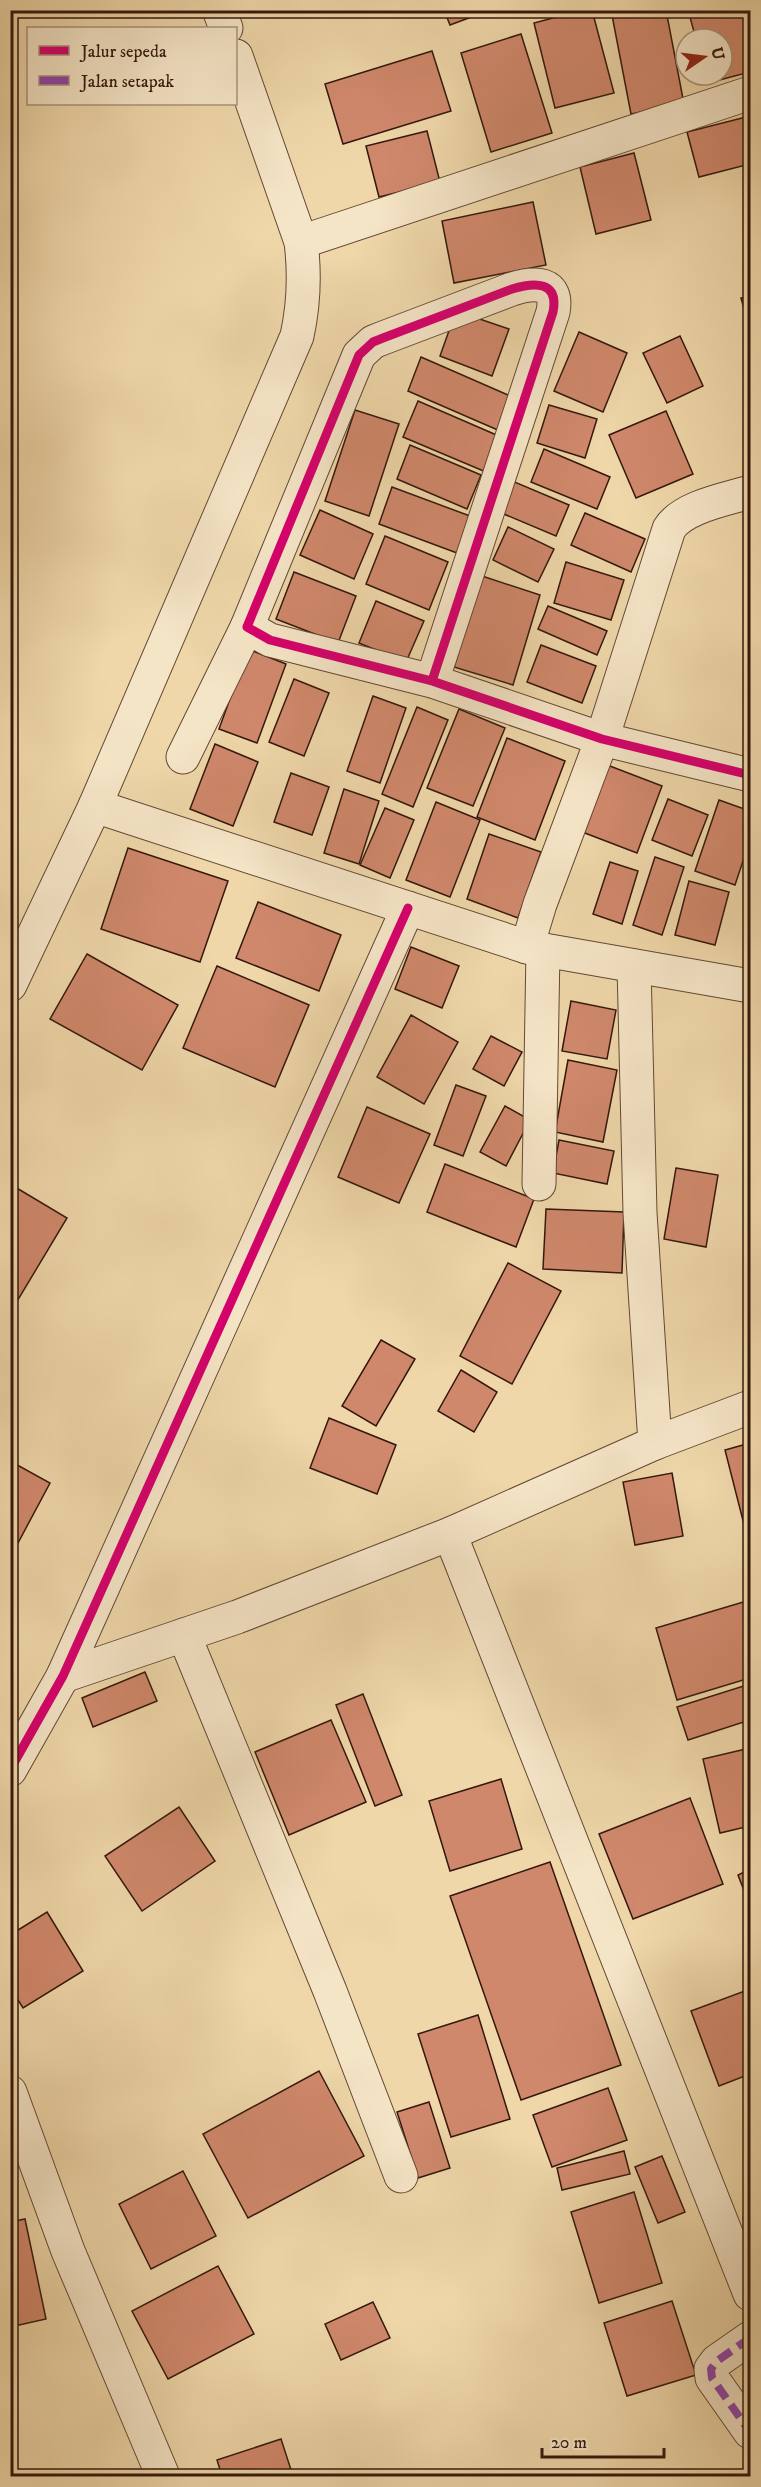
<svg xmlns="http://www.w3.org/2000/svg" width="761" height="2487" viewBox="0 0 761 2487" font-family="'IM FELL DW Pica',serif">
  <style>
    .building { fill: #d0886c; stroke: #34180d; stroke-width: 1.5 }
    .lines { fill: none; stroke-linecap: round; stroke-linejoin: round }
    .street-casing { stroke: #634834; stroke-width: 35 }
    .street { stroke: #f5e5c7; stroke-width: 33 }
    .quiet { stroke: #8e44ad; stroke-width: 8; stroke-dasharray: 15 8; stroke-linecap: butt }
    .cycleway-casing { stroke: #f5e5c7; stroke-width: 13 }
    .cycleway { stroke: #d6006c; stroke-width: 9 }
  </style>
  <rect width="100%" height="100%" fill="#efd7a9"/>
  <filter id="stains"><feTurbulence type="fractalNoise" baseFrequency=".00333" numOctaves="4"/><feColorMatrix values="0 0 0 0 .2 0 0 0 0 .09 0 0 0 0 .02 0 0 0 .5 -.17"/></filter>
  <radialGradient id="worn" r=".72"><stop offset=".6" stop-color="#630" stop-opacity="0"/><stop offset="1" stop-color="#630" stop-opacity=".3"/></radialGradient>
  <g class="building">
    <polygon points="444,10 490,10 450,25"/>
    <polygon points="583,10 592,10 614,93 555,108 534,23"/>
    <polygon points="611,10 666,10 684,104 631,114"/>
    <polygon points="688,10 749,10 750,72 708,83 706,75 722,75 722,39 696,39"/>
    <polygon points="521,34 552,133 491,152 461,53"/>
    <polygon points="432,51 451,111 343,144 325,84"/>
    <polygon points="750,116 750,164 699,177 687,132"/>
    <polygon points="427,131 440,182 379,197 366,146"/>
    <polygon points="634,153 651,220 596,234 580,167"/>
    <polygon points="533,202 546,265 454,283 442,221"/>
    <polygon points="750,228 750,243 746,229"/>
    <polygon points="750,296 750,329 741,298"/>
    <polygon points="456,311 509,329 492,376 440,356"/>
    <polygon points="579,332 627,353 603,412 554,391"/>
    <polygon points="680,336 703,386 667,403 643,353"/>
    <polygon points="421,357 515,398 500,431 408,391"/>
    <polygon points="418,401 508,440 493,475 403,437"/>
    <polygon points="549,405 597,419 585,458 537,443"/>
    <polygon points="355,410 399,424 369,516 325,501"/>
    <polygon points="666,411 693,474 636,498 609,435"/>
    <polygon points="410,445 481,475 467,509 397,479"/>
    <polygon points="544,449 610,477 597,509 531,482"/>
    <polygon points="505,478 569,505 556,536 492,509"/>
    <polygon points="392,487 470,516 457,553 379,524"/>
    <polygon points="320,510 373,534 354,579 300,555"/>
    <polygon points="585,513 645,539 631,572 571,545"/>
    <polygon points="508,527 554,549 538,582 493,560"/>
    <polygon points="385,536 448,562 429,610 366,584"/>
    <polygon points="566,562 624,580 611,620 554,603"/>
    <polygon points="294,572 356,596 338,643 276,619"/>
    <polygon points="482,576 540,595 513,685 454,667"/>
    <polygon points="376,601 424,621 406,662 359,643"/>
    <polygon points="548,606 607,631 597,655 538,629"/>
    <polygon points="541,645 596,666 582,703 527,682"/>
    <polygon points="248,649 286,664 257,743 219,729"/>
    <polygon points="294,679 329,693 304,756 269,742"/>
    <polygon points="373,696 406,708 380,783 347,771"/>
    <polygon points="417,707 448,720 413,807 382,794"/>
    <polygon points="459,709 505,728 473,806 427,788"/>
    <polygon points="507,738 565,761 535,840 477,817"/>
    <polygon points="215,744 258,762 233,826 190,809"/>
    <polygon points="602,763 662,786 637,853 577,830"/>
    <polygon points="291,773 329,787 312,835 274,822"/>
    <polygon points="344,789 379,801 359,864 324,853"/>
    <polygon points="668,799 708,815 692,856 652,840"/>
    <polygon points="719,800 750,811 750,840 735,885 695,871"/>
    <polygon points="436,802 480,820 450,897 406,880"/>
    <polygon points="385,808 414,820 390,878 360,865"/>
    <polygon points="489,834 541,852 518,918 467,899"/>
    <polygon points="128,848 228,881 200,962 101,929"/>
    <polygon points="655,857 684,867 662,935 633,925"/>
    <polygon points="610,862 638,871 622,924 593,914"/>
    <polygon points="689,881 729,892 715,945 675,935"/>
    <polygon points="258,902 341,935 319,991 236,958"/>
    <polygon points="411,947 459,966 442,1008 395,989"/>
    <polygon points="87,954 178,1005 142,1070 50,1019"/>
    <polygon points="217,966 309,1005 275,1087 183,1048"/>
    <polygon points="571,1001 616,1010 607,1059 562,1051"/>
    <polygon points="411,1015 458,1042 424,1104 377,1077"/>
    <polygon points="491,1036 522,1052 504,1086 473,1069"/>
    <polygon points="568,1060 617,1070 603,1142 555,1132"/>
    <polygon points="456,1085 486,1096 463,1156 434,1145"/>
    <polygon points="505,1106 530,1120 506,1166 480,1152"/>
    <polygon points="367,1107 430,1134 399,1203 338,1177"/>
    <polygon points="559,1140 614,1151 607,1184 553,1173"/>
    <polygon points="445,1164 534,1199 516,1247 427,1212"/>
    <polygon points="676,1168 718,1175 706,1247 664,1239"/>
    <polygon points="10,1184 67,1218 10,1313"/>
    <polygon points="546,1209 624,1212 622,1273 543,1269"/>
    <polygon points="508,1263 561,1291 512,1384 460,1356"/>
    <polygon points="381,1340 415,1359 376,1426 342,1406"/>
    <polygon points="461,1370 497,1392 474,1432 438,1411"/>
    <polygon points="329,1418 396,1445 377,1494 310,1468"/>
    <polygon points="750,1443 750,1548 725,1450"/>
    <polygon points="10,1461 50,1483 18,1543 10,1539"/>
    <polygon points="672,1473 683,1536 635,1545 623,1482"/>
    <polygon points="750,1600 750,1678 677,1700 656,1628"/>
    <polygon points="145,1672 157,1701 93,1727 82,1698"/>
    <polygon points="750,1684 750,1720 688,1740 677,1707"/>
    <polygon points="363,1694 402,1795 375,1806 336,1705"/>
    <polygon points="331,1720 366,1802 289,1835 255,1752"/>
    <polygon points="750,1748 750,1826 720,1833 703,1759"/>
    <polygon points="501,1779 522,1849 450,1871 429,1801"/>
    <polygon points="690,1798 723,1884 633,1919 599,1834"/>
    <polygon points="179,1807 215,1861 142,1911 105,1856"/>
    <polygon points="550,1862 621,2065 521,2100 450,1896"/>
    <polygon points="750,1869 750,1906 738,1875"/>
    <polygon points="47,1912 83,1971 23,2008 10,1987 10,1935"/>
    <polygon points="750,1989 750,2074 719,2086 691,2011"/>
    <polygon points="478,2015 510,2119 451,2137 418,2034"/>
    <polygon points="319,2071 364,2156 248,2218 203,2134"/>
    <polygon points="608,2088 627,2140 552,2167 533,2115"/>
    <polygon points="429,2102 450,2168 418,2178 397,2112"/>
    <polygon points="624,2151 630,2174 562,2190 557,2168"/>
    <polygon points="662,2156 685,2212 658,2223 635,2167"/>
    <polygon points="183,2171 216,2236 151,2269 119,2204"/>
    <polygon points="634,2192 662,2283 599,2303 571,2212"/>
    <polygon points="750,2214 750,2235 743,2218"/>
    <polygon points="25,2219 46,2319 10,2327 10,2222"/>
    <polygon points="218,2266 254,2334 168,2379 132,2311"/>
    <polygon points="672,2301 696,2375 627,2396 604,2323"/>
    <polygon points="373,2302 390,2338 341,2360 325,2324"/>
    <polygon points="281,2439 293,2476 222,2476 217,2460"/>
  </g>
  <g class="lines">
    <defs>
      <g id="street">
        <polyline points="219,10 226,28"/>
        <polyline points="301,242 750,93"/>
        <path d="M432 681 553 312C559 281 535 282 512 289L383 338 373 342 359 355 247 627 270 640 432 681 602 739 750 775"/>
        <polyline points="183,757 247,627"/>
        <polyline points="95,806 527,947 750,986"/>
        <path d="M527 947 540 904 602 739 669 529C682 507 727 499 750 492"/>
        <polyline points="634,966 640,1213 655,1443"/>
        <path d="M10 985 95 806 297 336C304 304 305 274 301 242L236 56"/>
        <polyline points="539,1184 543,950"/>
        <polyline points="450,1534 750,2294"/>
        <polyline points="184,1635 330,1991 401,2176"/>
        <polyline points="63,1676 237,1617 450,1534 655,1443 750,1407"/>
        <polyline points="10,1770 63,1676 408,908"/>
        <polyline points="10,2092 68,2251 163,2476"/>
        <polyline points="750,2338 717,2361 711,2369 712,2378 750,2432"/>
      </g>
    </defs>
    <use href="#street" class="street-casing"/>
    <use href="#street" class="street"/>
    <polyline class="quiet" points="750,2338 717,2361 711,2369 712,2378 750,2432"/>
    <defs>
      <g id="cycleway">
        <path d="M432 681 553 312C559 281 535 282 512 289L383 338 373 342 359 355 247 627 270 640 432 681 602 739 750 775"/>
        <polyline points="10,1770 63,1676 408,908"/>
      </g>
    </defs>
    <use href="#cycleway" class="cycleway-casing"/>
    <use href="#cycleway" class="cycleway"/>
  </g>
  <rect width="761" height="2487" fill="none" stroke="#efd7a9" stroke-width="36"/>
  <rect x="12" y="12" width="737" height="2463" fill="none" stroke="#34180d" stroke-width="3"/>
  <rect x="18" y="18" width="725" height="2451" fill="none" stroke="#34180d" stroke-width="1.5"/>
  <rect x="27" y="27" width="210" height="78" fill="#f5e5c7" stroke="#a8937d" stroke-width="1.5"/>
  <rect x="39" y="46" width="30" height="9" fill="#d6006c" stroke="#a8937d" stroke-width="1.5"/>
  <text x="81" y="57" font-size="18" fill="#34180d">Jalur sepeda</text>
  <rect x="39" y="76" width="30" height="9" fill="#8e44ad" stroke="#a8937d" stroke-width="1.5"/>
  <text x="81" y="87" font-size="18" fill="#34180d">Jalan setapak</text>
  <g transform="translate(704 57) rotate(76)"><circle r="28" fill="#f5e5c7" stroke="#a8937d" stroke-width="1.5"/>
  <path d="M0-4.5L10 22L0 15L-10 22Z" fill="#8f2418"/>
  <text y="-9" font-size="16" font-weight="bold" text-anchor="middle" fill="#34180d">U</text>
  </g>
  <path d="M542 2448v9h122v-9" fill="none" stroke="#34180d" stroke-width="3"/>
  <text x="551" y="2448" font-size="18" fill="#34180d" stroke="#f5e5c7" stroke-width="4.5" paint-order="stroke">20 m</text>
  <rect width="100%" height="100%" filter="url(#stains)"/>
  <rect width="100%" height="100%" fill="url(#worn)"/>
</svg>
